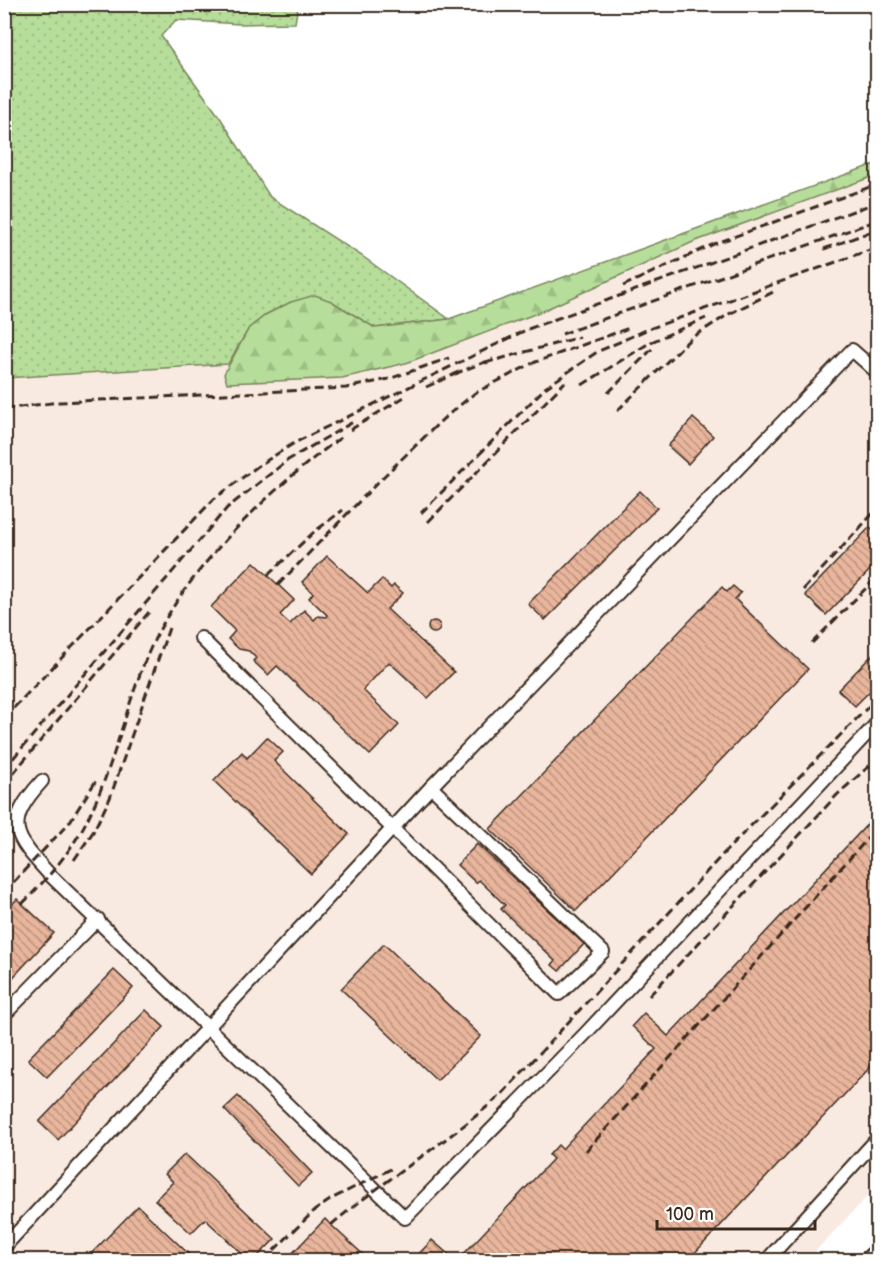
<svg xmlns="http://www.w3.org/2000/svg" width="882" height="1265" viewBox="0 0 882 1265" font-family="'Balsamiq Sans',sans-serif">
  <style>
    .built { fill: #f8e9e1 }
    .grass { fill: url(#grass-dots); stroke: #78845c; stroke-width: 1.5 }
    .forest { fill: url(#forest-firs); stroke: #78845c; stroke-width: 1.5 }
    .building { fill: url(#building-back-hatch); stroke: #3b2a1e; stroke-width: 1.5 }
    .lines { fill: none; stroke-linecap: round; stroke-linejoin: round }
    .minor-casing { stroke: #3b2a1e; stroke-width: 16 }
    .major-casing { stroke: #3b2a1e; stroke-width: 20 }
    .minor { stroke: #fff; stroke-width: 12 }
    .major { stroke: #fff; stroke-width: 15 }
    .rail { stroke: #3b2a1e; stroke-width: 3; stroke-dasharray: 9 4.5; stroke-linecap: butt }
  </style>
  <defs>
    <pattern id="grass-dots" width="8" height="8" patternUnits="userSpaceOnUse" patternTransform="scale(1.5)"><rect width="8" height="8" fill="#b6de9a"/><path d="M2 2h.1M6 6h.1" fill="none" stroke="#9dbf84" stroke-width="1.8" stroke-linecap="round"/></pattern>
    <pattern id="forest-firs" width="22" height="20" patternUnits="userSpaceOnUse" patternTransform="scale(1.5)"><rect width="22" height="20" fill="#b6de9a"/><path d="M5 1l3.5 6h-7zM16 11l3.5 6h-7z" fill="#9dbf84"/></pattern>
    <pattern id="building-back-hatch" width="6" height="6" patternUnits="userSpaceOnUse" patternTransform="scale(1.5)"><rect width="6" height="6" fill="#e9b59c"/><path d="M-1 5l2 2M0 0l6 6M5-1l2 2" fill="none" stroke="#be937f"/></pattern>
  </defs>
  <rect width="100%" height="100%" fill="#fff"/>
  <filter id="ink" filterUnits="userSpaceOnUse"><feTurbulence type="fractalNoise" baseFrequency=".0167" numOctaves="2"/><feDisplacementMap in="SourceGraphic" scale="12" xChannelSelector="R" yChannelSelector="G"/><feConvolveMatrix kernelMatrix="1 2 1 2 8 2 1 2 1" color-interpolation-filters="sRGB"/></filter>
  <g filter="url(#ink)">
    <polygon class="built" points="877,163 877,1186 807,1260 5,1260 5,378 342,357"/>
    <polygon class="grass" points="5,5 298,5 295,23 240,24 176,20 161,36 221,119 270,197 362,256 449,319 375,328 331,301 291,302 267,314 249,328 228,364 5,378"/>
    <polygon class="forest" points="877,163 877,175 693,242 540,312 406,363 342,378 227,383 224,374 249,328 267,314 291,302 315,295 331,301 375,328 449,319"/>
    <g class="building">
      <polygon points="693,418 713,436 688,464 668,446"/>
      <polygon points="640,491 657,508 545,620 528,604"/>
      <polygon points="878,526 878,562 826,615 805,595 870,527 873,530"/>
      <polygon points="327,556 368,593 382,579 391,588 394,585 403,593 387,609 454,672 428,698 389,662 363,690 399,725 370,755 277,666 268,675 253,661 256,658 249,651 239,649 228,639 235,631 211,607 254,562 294,600 280,615 290,624 304,610 314,620 318,616 326,617 327,615 309,598 313,593 302,582"/>
      <polygon points="733,586 741,593 735,599 808,669 576,911 490,829 722,587 727,592"/>
      <circle cx="434" cy="627" r="6"/>
      <polygon points="878,649 878,683 855,706 838,690"/>
      <polygon points="267,737 283,752 274,761 349,834 311,874 214,781 242,752 247,758"/>
      <polygon points="878,813 878,1059 688,1260 458,1260 553,1159 549,1155 558,1145 562,1149 656,1049 632,1026 644,1013 668,1036"/>
      <polygon points="477,844 584,944 559,971 552,965 555,961 501,909 505,905 479,880 476,883 457,865"/>
      <polygon points="17,899 54,933 4,987 4,913"/>
      <polygon points="384,944 481,1036 437,1080 341,989"/>
      <polygon points="114,970 133,988 47,1077 28,1059"/>
      <polygon points="146,1010 164,1027 58,1140 39,1122"/>
      <polygon points="238,1096 312,1173 298,1186 224,1109"/>
      <polygon points="185,1154 275,1239 254,1260 249,1260 205,1219 191,1233 155,1200 173,1182 165,1174"/>
      <polygon points="138,1206 195,1260 85,1260"/>
      <polygon points="325,1219 331,1225 369,1260 286,1260"/>
      <polygon points="432,1240 455,1260 413,1260"/>
    </g>
    <g class="lines">
      <defs>
        <g id="minor">
          <polyline points="201,638 559,994 603,952 431,787"/>
          <path d="M42 781C3 824 14 836 50 875L405 1218 585 1034 878 722"/>
          <polyline points="4,1015 98,919"/>
          <polyline points="4,1247 431,787 852,350 878,373"/>
          <polyline points="767,1260 878,1138"/>
        </g>
        <polyline id="major" points="868,1260 878,1251"/>
      </defs>
      <use href="#minor" class="minor-casing"/>
      <use href="#major" class="major-casing"/>
      <use href="#minor" class="minor"/>
      <use href="#major" class="major"/>
      <g class="rail">
        <polyline points="824,249 878,229"/>
        <polyline points="623,286 714,244 878,184"/>
        <polyline points="562,334 878,220"/>
        <polyline points="485,363 580,337"/>
        <polyline points="454,374 493,359"/>
        <polyline points="582,385 651,342 706,318"/>
        <polyline points="426,387 462,371"/>
        <polyline points="608,393 652,349"/>
        <polyline points="4,409 59,402 346,388 389,379 449,358"/>
        <polyline points="617,411 691,338 729,314 775,291"/>
        <polyline points="350,430 406,396"/>
        <polyline points="421,513 545,388 597,352 646,330 878,247"/>
        <polyline points="428,522 565,382"/>
        <polyline points="268,575 314,532 343,510"/>
        <polyline points="278,585 381,479 443,419 475,393 533,363 629,328"/>
        <polyline points="803,590 878,508"/>
        <polyline points="812,643 878,576"/>
        <polyline points="4,718 214,499 258,466 296,442 528,329 878,202"/>
        <polyline points="4,769 227,508 288,460 353,422"/>
        <polyline points="4,784 149,612"/>
        <polyline points="74,860 93,832 110,798 169,628"/>
        <polyline points="4,892 69,823 97,779"/>
        <path d="M22 904C47 879 70 853 86 822 115 766 126 703 151 647 187 568 273 486 343 436"/>
        <polyline points="649,996 837,795 878,758"/>
        <polyline points="586,1151 878,827"/>
        <path d="M331 1225C386 1178 450 1141 504 1092L725 852 878 697"/>
        <polyline points="264,1260 314,1211 333,1198 391,1169"/>
      </g>
    </g>
  </g>
  <rect width="882" height="1265" fill="none" stroke="#fff" stroke-width="24"/>
  <rect x="12" y="12" width="858" height="1241" fill="none" stroke="#3b2a1e" stroke-width="2" filter="url(#ink)"/>
  <path d="M657 1220v9h158v-9" fill="none" stroke="#3b2a1e" stroke-width="3"/>
  <text x="666" y="1220" font-size="18" fill="#3b2a1e" stroke="#ffffff" stroke-width="4.5" paint-order="stroke">100 m</text>
</svg>
